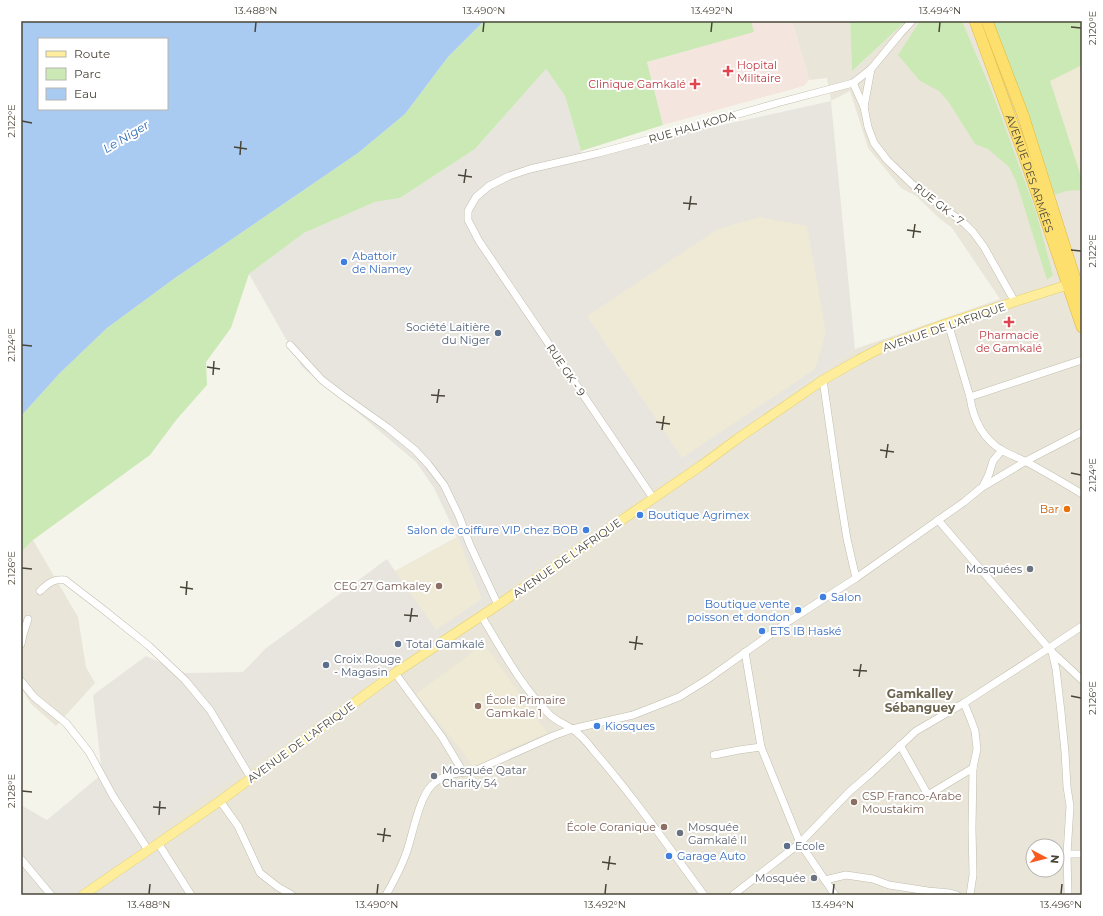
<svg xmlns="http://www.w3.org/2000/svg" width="1103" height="916" viewBox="0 0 1103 916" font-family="Montserrat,sans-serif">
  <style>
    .residential { fill: #e9e6d9; fill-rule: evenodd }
    .industrial { fill: #e8e5df }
    .education { fill: #eeead5 }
    .medical { fill: #f5e5df }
    .green { fill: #cbe9b4 }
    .water { fill: #a9caf1; fill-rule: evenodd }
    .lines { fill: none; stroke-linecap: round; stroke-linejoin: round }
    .minor-casing { stroke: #c1bdad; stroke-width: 8 }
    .major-casing { stroke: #e4cf6a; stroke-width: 10 }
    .highway-casing { stroke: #deb73d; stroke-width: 12 }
    .minor { stroke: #fff; stroke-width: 7 }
    .major { stroke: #feee9c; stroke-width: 9 }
    .highway { stroke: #fddf6e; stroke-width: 11 }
    .ticks { fill: none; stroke: #4a4539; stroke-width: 1.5 }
    .health-dot { fill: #e0444e; stroke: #fff; stroke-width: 1.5 }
    .shop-dot { fill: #3f7fe0; stroke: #fff; stroke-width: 1.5 }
    .service-dot { fill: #5c6f8a; stroke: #fff; stroke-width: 1.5 }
    .food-dot { fill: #e8710a; stroke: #fff; stroke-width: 1.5 }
    .worship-dot { fill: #6b7280; stroke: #fff; stroke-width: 1.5 }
    .education-dot { fill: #8d6e63; stroke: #fff; stroke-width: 1.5 }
    .labels { text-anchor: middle; stroke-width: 4; stroke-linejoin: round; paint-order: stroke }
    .health-label { font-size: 11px; fill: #be3a42; stroke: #fff; text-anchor: start }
    .street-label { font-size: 11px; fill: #4a4539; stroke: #fff }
    .shop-label { font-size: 11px; fill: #366cbe; stroke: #fff; text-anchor: start }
    .service-label { font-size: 11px; fill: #4e5e75; stroke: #fff; text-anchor: start }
    .food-label { font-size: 11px; fill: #c56008; stroke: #fff; text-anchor: end }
    .worship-label { font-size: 11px; fill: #5b616d; stroke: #fff; text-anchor: end }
    .education-label { font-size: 11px; fill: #785e54; stroke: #fff; text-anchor: end }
    .water-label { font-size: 12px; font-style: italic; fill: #306db7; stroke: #fff }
    .neighbourhood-label { font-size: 12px; font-weight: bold; fill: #6d6550; stroke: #fff }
    .neatline { fill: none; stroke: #4a4539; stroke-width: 1.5 }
    .ticks-label { font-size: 10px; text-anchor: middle; fill: #4a4539 }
  </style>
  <rect width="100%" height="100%" fill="#f5f4eb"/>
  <g class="residential">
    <path d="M792 21H850L852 71 906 21H1082V895H191L150 834 855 349 1000 299 952 228 939 218 916 196 901 188 868 148 850 91 831 101 827 78 809 80ZM1033 846H1057V870H1033Z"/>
    <polygon points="33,540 78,617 86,667 95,683 56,726 31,704 21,688 21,550 22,550"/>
  </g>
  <polygon class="industrial" points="546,69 565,96 582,155 745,120 831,101 855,349 151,834 191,895 21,895 21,805 47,820 102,774 93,695 146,656 185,673 243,672 265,649 387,559 395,571 457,537 434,488 416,462 357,412 302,367 249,274 304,233 375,202 400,198 475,149"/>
  <g class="education">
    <polygon points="1082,65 1082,178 1081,178 1050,81"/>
    <polygon points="760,217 807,226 826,333 815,369 682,458 587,316 718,229"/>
    <polygon points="458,537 482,599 436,630 395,571"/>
    <polygon points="484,644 547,733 497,754 499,759 474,768 460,748 416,694"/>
  </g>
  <polygon class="medical" points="751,21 792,21 809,80 804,86 663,125 647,62 753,32"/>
  <g class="green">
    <polygon points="484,21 751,21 754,32 647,62 663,125 581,151 565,96 546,69 475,149 400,198 375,202 304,233 249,274 231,328 206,362 207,385 177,419 150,455 33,540 22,551 21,416 60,373 107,328 175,278 358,153 405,114 448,57"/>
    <polygon points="850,21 906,21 852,71"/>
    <polygon points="920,21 962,21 994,97 1036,212 1053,275 1047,280 1016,181 1009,167 988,149 975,144 948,101 939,91 920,81 898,55"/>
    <polygon points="991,21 1082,21 1082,65 1050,81 1082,180 1082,190 1066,191 1055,195 1044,163"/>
  </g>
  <path class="water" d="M21 21H484L448 57 405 114 358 153 175 278 107 328 60 373 21 416ZM39 39H167V109H39Z"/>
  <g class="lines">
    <defs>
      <g id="minor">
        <polyline points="853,83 864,107 868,127 874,143 887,160 913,185 965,224 973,232 984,247 1015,302"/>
        <polyline points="864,107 871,69"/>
        <polyline points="948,323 970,397 1082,360"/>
        <polyline points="290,345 322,380 343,396 388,428 415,450 428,464 444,485 459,516 470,545 498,605"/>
        <polyline points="823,380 837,477 847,539 856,578"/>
        <path d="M970 397C973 419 983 439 1003 451 1013 456 1024 460 1034 466 1050 475 1066 484 1082 494"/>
        <polyline points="983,486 989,474 993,461 1002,450"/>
        <polyline points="653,498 479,241 468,220 468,211 476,197 489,186 509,176 530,169 599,153 669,134 781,102 853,83 871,69 900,34 912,21"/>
        <polyline points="938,520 1052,652 1082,680"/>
        <path d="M40 591C49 583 52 579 65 580L104 610 149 646 185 680 210 710 251 778"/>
        <path d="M482 617C502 650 521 686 549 714 555 721 564 723 572 729 580 734 587 742 593 750 633 796 668 846 704 895"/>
        <polyline points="21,644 23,635 28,619"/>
        <polyline points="745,652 761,747 800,843 835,895"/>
        <polyline points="1052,652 1056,669 1061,712 1065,752 1067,787 1070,806 1067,854 1068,895"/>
        <polyline points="395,673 442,737 463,772"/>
        <polyline points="21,681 34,697 66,723 89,752 113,796 148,850"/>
        <polyline points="964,703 971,720 975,731 977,749 973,768 972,828 973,875 970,895"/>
        <polyline points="900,745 928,795 973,768"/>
        <polyline points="714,755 739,750 761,747"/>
        <polyline points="220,801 238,826 260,873 278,887 292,895"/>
        <polyline points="158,843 191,895"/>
        <polyline points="1067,854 1082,854"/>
        <polyline points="21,859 51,895"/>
        <polyline points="825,880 846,875 873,879 889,885 928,891 950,893 957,895"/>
        <path d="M386 895C394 881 402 866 407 851 413 833 419 798 432 785 442 775 459 772 472 772L553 736 572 729 633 715 679 697 708 679 789 621 856 578 964 502 981 488 1026 461 1082 432"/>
        <polyline points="733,895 800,843 849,792 871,773 916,731 964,703 1049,648 1082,626"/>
      </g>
      <polyline id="major" points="83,895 220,801 395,673 498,605 702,465 737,439 823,380 858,360 883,347 948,323 1061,287 1082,282"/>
      <g id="highway">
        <path id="s1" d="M975 21 1025 158 1082 327"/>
        <polyline points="987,21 1023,115 1082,301"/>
      </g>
    </defs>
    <use href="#minor" class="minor-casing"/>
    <use href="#major" class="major-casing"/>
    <use href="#highway" class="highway-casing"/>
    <use href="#minor" class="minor"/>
    <use href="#major" class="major"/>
    <use href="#highway" class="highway"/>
  </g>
  <path class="ticks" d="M1071 27 1081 28M255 32 256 22M483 32 484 22M711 32 712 22M939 32 940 22M22 121 32 123M234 147 247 149M240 155 241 141M458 175 472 177M464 183 466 169M683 203 697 204M689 210 691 196M907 230 921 232M913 238 915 224M1071 250 1081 251M22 345 32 346M207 367 220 369M213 375 214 361M431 395 445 396M437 403 439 389M656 422 670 424M662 430 664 416M880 450 894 452M886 458 888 444M1071 473 1081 475M22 568 32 569M180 587 193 589M186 595 187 581M404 615 418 616M410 622 412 608M629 642 643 644M635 650 637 636M853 670 867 671M859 677 861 664M1071 696 1081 698M22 791 32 792M153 807 166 808M159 815 160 801M377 834 391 836M383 842 385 828M602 862 616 864M608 870 610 856M149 894 150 884M377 894 378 884M605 894 606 884M833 894 834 884M1061 894 1062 884"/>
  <g class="health-dot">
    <path d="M726 65h4v4h4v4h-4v4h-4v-4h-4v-4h4z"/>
    <path d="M693 78h4v4h4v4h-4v4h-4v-4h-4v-4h4z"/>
    <path d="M1007 316h4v4h4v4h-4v4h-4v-4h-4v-4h4z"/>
  </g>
  <g class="shop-dot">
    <circle cx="344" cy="262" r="4"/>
    <circle cx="640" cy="515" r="4"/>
    <circle cx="586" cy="530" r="4"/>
    <circle cx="823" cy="597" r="4"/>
    <circle cx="798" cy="610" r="4"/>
    <circle cx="762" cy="631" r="4"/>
    <circle cx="597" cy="726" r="4"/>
    <circle cx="669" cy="856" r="4"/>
  </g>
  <g class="service-dot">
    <circle cx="498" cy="333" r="4"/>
    <circle cx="398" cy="644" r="4"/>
    <circle cx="326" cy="665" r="4"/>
    <circle cx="787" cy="846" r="4"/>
  </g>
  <circle class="food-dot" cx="1067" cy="509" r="4"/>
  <g class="worship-dot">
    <circle cx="1030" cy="569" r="4"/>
    <circle cx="434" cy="776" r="4"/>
    <circle cx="680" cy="833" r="4"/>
    <circle cx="814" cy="878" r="4"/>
  </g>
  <g class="education-dot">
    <circle cx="439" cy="586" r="4"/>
    <circle cx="478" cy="706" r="4"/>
    <circle cx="854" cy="802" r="4"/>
    <circle cx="664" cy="827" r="4"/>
  </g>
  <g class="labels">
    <g class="health-label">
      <text x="737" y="69">Hopital<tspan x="737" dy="13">Militaire</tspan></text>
      <text x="686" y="88" text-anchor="end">Clinique Gamkalé</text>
      <text x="1009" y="339" text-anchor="middle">Pharmacie<tspan x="1009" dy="13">de Gamkalé</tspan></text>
    </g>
    <g class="street-label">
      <text transform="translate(692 127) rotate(-16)" y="4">RUE HALI KODA</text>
      <text dy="4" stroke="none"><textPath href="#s1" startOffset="162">AVENUE DES ARMÉES</textPath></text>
      <text transform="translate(939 204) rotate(38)" y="4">RUE GK - 7</text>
      <text transform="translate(944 327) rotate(-19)" y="4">AVENUE DE L'AFRIQUE</text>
      <text transform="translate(566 370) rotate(56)" y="4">RUE GK - 9</text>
      <text transform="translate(567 558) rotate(-35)" y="4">AVENUE DE L'AFRIQUE</text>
      <text transform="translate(301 742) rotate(-36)" y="4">AVENUE DE L'AFRIQUE</text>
    </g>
    <g class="shop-label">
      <text x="352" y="260">Abattoir<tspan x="352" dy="13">de Niamey</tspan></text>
      <text x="648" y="519">Boutique Agrimex</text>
      <text x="578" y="534" text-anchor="end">Salon de coiffure VIP chez BOB</text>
      <text x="831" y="601">Salon</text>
      <text x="790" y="608" text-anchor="end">Boutique vente<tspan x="790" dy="13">poisson et dondon</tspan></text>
      <text x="770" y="635">ETS IB Haské</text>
      <text x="605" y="730">Kiosques</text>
      <text x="677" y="860">Garage Auto</text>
    </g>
    <g class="service-label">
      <text x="490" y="331" text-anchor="end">Société Laitière<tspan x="490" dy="13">du Niger</tspan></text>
      <text x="406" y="648">Total Gamkalé</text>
      <text x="334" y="663">Croix Rouge<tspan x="334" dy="13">- Magasin</tspan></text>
      <text x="795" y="850">Ecole</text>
    </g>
    <g class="food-label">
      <text x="1059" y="513">Bar</text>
    </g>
    <g class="worship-label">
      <text x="1022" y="573">Mosquées</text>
      <text x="442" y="774" text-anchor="start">Mosquée Qatar<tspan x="442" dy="13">Charity 54</tspan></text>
      <text x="688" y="831" text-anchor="start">Mosquée<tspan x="688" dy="13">Gamkalé II</tspan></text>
      <text x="806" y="882">Mosquée</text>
    </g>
    <g class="education-label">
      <text x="431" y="590">CEG 27 Gamkaley</text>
      <text x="486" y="704" text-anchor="start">École Primaire<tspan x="486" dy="13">Gamkale 1</tspan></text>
      <text x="862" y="800" text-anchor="start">CSP Franco-Arabe<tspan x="862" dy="13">Moustakim</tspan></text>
      <text x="656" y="831">École Coranique</text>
    </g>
    <g class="water-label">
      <text transform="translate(126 137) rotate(-31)" y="4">Le Niger</text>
    </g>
    <g class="neighbourhood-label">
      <text x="920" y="698">Gamkalley<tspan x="920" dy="14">Sébanguey</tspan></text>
    </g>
  </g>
  <rect width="1103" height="916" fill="none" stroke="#ffffff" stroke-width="44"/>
  <rect x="38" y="38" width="130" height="72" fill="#ffffff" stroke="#b7b5b0"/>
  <rect x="46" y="51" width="20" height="6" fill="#feee9c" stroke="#b7b5b0"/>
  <text x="74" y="58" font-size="12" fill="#4a4539">Route</text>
  <rect x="46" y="68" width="20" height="12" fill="#cbe9b4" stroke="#b7b5b0"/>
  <text x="74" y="78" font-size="12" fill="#4a4539">Parc</text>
  <rect x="46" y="88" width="20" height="12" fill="#a9caf1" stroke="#b7b5b0"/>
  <text x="74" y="98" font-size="12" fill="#4a4539">Eau</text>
  <g transform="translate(1045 858) rotate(97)"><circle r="19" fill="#ffffff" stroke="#b7b5b0"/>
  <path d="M0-3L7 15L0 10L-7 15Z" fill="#f95a1e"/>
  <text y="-6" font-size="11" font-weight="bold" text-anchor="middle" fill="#4a4539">N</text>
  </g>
  <rect x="22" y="22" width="1059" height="872" class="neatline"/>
  <g class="ticks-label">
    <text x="256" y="14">13.488°N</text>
    <text x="484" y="14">13.490°N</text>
    <text x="712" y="14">13.492°N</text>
    <text x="940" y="14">13.494°N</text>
    <text transform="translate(1092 28) rotate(-90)" y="4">2.120°E</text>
    <text transform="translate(11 121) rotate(-90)" y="4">2.122°E</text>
    <text transform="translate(1092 251) rotate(-90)" y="4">2.122°E</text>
    <text transform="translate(11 345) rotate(-90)" y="4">2.124°E</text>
    <text transform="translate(1092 475) rotate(-90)" y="4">2.124°E</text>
    <text transform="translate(11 568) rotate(-90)" y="4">2.126°E</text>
    <text transform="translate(1092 698) rotate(-90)" y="4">2.126°E</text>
    <text transform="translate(11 791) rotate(-90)" y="4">2.128°E</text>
    <text x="149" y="908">13.488°N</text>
    <text x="377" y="908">13.490°N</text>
    <text x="605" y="908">13.492°N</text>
    <text x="833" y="908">13.494°N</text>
    <text x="1061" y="908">13.496°N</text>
  </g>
</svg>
